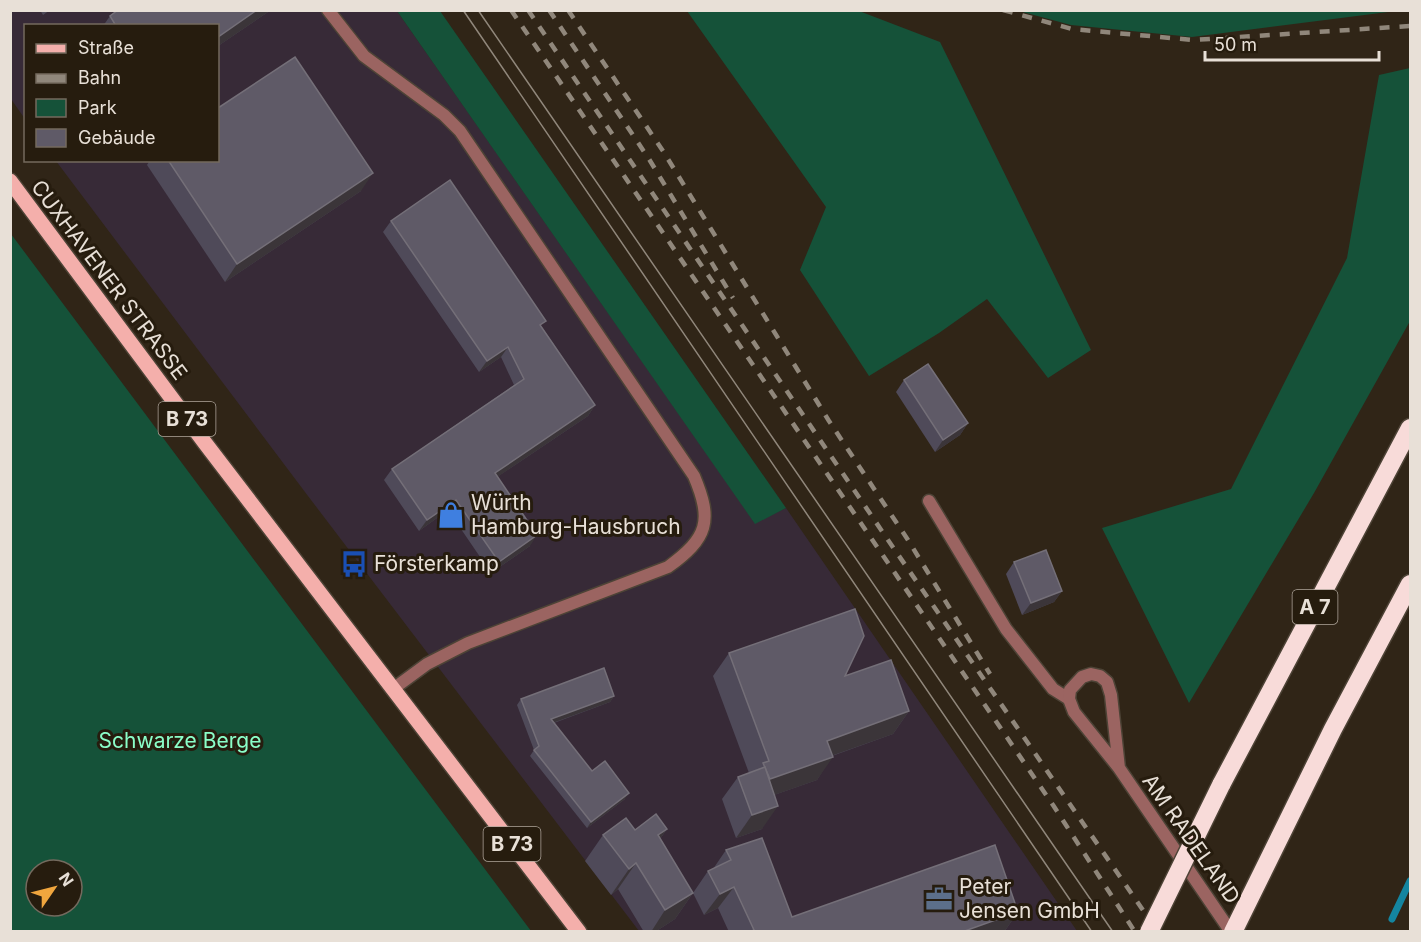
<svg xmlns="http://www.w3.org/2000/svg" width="1421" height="942" viewBox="0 0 1421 942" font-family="Inter,sans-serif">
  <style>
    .commercial { fill: #372a37 }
    .green { fill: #155239; fill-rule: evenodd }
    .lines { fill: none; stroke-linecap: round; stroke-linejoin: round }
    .stream { stroke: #1485a0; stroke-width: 7 }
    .street-casing { stroke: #4d4336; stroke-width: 15 }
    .primary-casing { stroke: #4d4336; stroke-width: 18 }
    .highway-casing { stroke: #4d4336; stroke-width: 21 }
    .street { stroke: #9b6461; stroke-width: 12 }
    .primary { stroke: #f4afab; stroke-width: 15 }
    .highway { stroke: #f8dbd9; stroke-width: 18 }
    .tram { stroke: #90877b; stroke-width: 1.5 }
    .rail { stroke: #90877b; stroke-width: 4.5; stroke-dasharray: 10 10; stroke-linecap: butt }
    .highway-bridge-casing { stroke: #4d4336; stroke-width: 21; stroke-linecap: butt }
    .highway-bridge { stroke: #f8dbd9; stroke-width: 18 }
    .wall { fill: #4f4a59 }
    .shaded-wall { fill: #3b3539 }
    .building { fill: #5f5a67; stroke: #746f78; stroke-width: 1.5 }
    .labels { text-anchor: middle; stroke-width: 6; stroke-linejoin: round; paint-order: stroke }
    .shield { fill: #261c0e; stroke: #aea59b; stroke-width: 1.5 }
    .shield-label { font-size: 20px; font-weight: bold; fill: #e8e0d7 }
    .street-label { font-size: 21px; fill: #e8e0d7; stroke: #261c0e }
    .poi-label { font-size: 21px; fill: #e8e0d7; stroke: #261c0e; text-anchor: start }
    .park-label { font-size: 21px; fill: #8afdc8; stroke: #261c0e }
  </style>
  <rect width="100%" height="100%" fill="#302517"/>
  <polygon class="commercial" points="11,11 397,11 755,523 786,508 1077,931 639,931 308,496 56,161 218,160 218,26 26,26 25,119 11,99"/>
  <g class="green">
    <polygon points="397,11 440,11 786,508 755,524"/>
    <polygon points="687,11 859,11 940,42 1091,350 1048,378 987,299 939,333 869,376 800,270 826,207"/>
    <polygon points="1019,11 1396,11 1192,37 1071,25"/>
    <polygon points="1410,68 1410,321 1314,493 1189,703 1102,528 1231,489 1347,258 1379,75"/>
    <path d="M10 234H11L531 931H11ZM36 870H72V906H36Z"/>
  </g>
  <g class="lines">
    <polyline class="stream" points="1392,919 1410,881"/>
    <defs>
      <g id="street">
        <path d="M328 10 364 56 444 115 460 131 694 476C713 521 708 538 668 567L468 643 427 664 393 689"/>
        <polyline points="929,501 1006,629 1053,689 1069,699"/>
        <polyline points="1119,768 1111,695 1107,682 1100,676 1091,674 1082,677 1070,690 1069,699 1074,712 1119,768 1231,932"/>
      </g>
      <polyline id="primary" points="10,181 205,443 579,932"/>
      <g id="highway">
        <polyline points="1221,785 1410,428"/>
        <polyline points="1233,932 1333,729 1410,584"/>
      </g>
    </defs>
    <use href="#street" class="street-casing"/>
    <use href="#primary" class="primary-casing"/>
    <use href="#highway" class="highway-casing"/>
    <use href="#street" class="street"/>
    <use href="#primary" class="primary"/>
    <use href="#highway" class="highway"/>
    <g class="tram">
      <polyline points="463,10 1092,932"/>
      <polyline points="478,10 1113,932"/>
    </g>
    <g class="rail">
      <polyline points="511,10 1053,805 1135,932"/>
      <polyline points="528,10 888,540 1158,932"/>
      <polyline points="549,10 649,159 733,298"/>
      <polyline points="568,10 663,151 829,421 908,540 990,674"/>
      <polyline points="1003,10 1072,29 1193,40 1410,26"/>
    </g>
    <defs>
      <polyline id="highway-bridge" points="1149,932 1221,785"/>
    </defs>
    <use href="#highway-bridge" class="highway-bridge-casing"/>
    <use href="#highway-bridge" class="highway-bridge"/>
  </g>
  <g class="wall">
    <polygon points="40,10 50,10 43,15"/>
    <polygon points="118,10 271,10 218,46 218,26 103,26 110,16"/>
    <polygon points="150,160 218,160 361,191 225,282 147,165"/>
    <polygon points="391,221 542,327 595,405 588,416 497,477 530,546 491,573 448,510 419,531 384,480 392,469 514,385 501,357 479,372 383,232"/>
    <polygon points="904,380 968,423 960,435 935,452 896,392"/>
    <polygon points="1014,562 1062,591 1054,602 1022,615 1006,574"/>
    <polygon points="729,653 845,676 909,711 893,734 832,756 817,780 774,795 762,829 736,838 722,799 738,777 749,773 713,676"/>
    <polygon points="614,696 610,702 554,723 592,771 625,799 587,828 530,756 534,750 517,705 521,699"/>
    <polygon points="667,829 660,839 693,893 708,871 713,869 726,850 792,917 1018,912 1004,932 729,932 718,908 704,915 693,893 675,919 655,932 644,932 618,889 611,895 585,861 603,835 635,830"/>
  </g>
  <g class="shaded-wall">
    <polygon points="257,10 271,10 218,46 218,37"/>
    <polygon points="373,173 361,191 225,282 237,264"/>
    <polygon points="508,347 501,357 479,372 487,361"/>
    <polygon points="595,405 588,416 487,484 495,473"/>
    <polygon points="968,423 960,435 935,452 943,440"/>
    <polygon points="456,500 448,510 419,531 427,520"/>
    <polygon points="537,535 530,546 491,573 499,562"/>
    <polygon points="1062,591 1054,602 1022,615 1031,603"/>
    <polygon points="614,696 610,702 547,725 551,719"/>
    <polygon points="909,711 893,734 811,763 827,741"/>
    <polygon points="833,757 817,780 754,802 770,779"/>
    <polygon points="629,793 625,799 587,828 591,822"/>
    <polygon points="778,806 762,829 736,838 752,815"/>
    <polygon points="667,829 649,855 658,835"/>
    <polygon points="636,863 618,889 611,895 629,869"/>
    <polygon points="734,887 718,908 704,915 720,894"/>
    <polygon points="693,893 675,919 655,932 651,932 665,910"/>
    <polygon points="1018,912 1004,932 962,932"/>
  </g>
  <g class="building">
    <polygon points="118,10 257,10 218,37 218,26 116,26 110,16"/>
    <polygon points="295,57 373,173 237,264 168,160 218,160 218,108"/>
    <polygon points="450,180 546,321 540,325 595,405 495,473 537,535 499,562 456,500 427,520 392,469 524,379 508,347 487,361 391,221"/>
    <polygon points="928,364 968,423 943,440 904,380"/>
    <polygon points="1046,550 1062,591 1031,603 1014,562"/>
    <polygon points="855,609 864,636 845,676 891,660 909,711 827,741 833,757 770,779 763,763 769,761 729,653"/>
    <polygon points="604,668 614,696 551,719 592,771 605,761 629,793 591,822 534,750 539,746 521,699"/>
    <polygon points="765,767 778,806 752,815 738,777"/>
    <polygon points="656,814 667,829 658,835 693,893 665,910 636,863 629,869 603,835 626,818 635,830"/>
    <polygon points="762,838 792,917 995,845 1018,912 962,932 750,932 754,930 734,887 720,894 708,871 731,860 726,850"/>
  </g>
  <defs>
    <symbol id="shop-bare" viewBox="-9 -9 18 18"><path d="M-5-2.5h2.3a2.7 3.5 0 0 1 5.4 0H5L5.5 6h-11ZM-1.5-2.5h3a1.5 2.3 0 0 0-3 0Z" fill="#3f7fe0" stroke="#261c0e" stroke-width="2.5" paint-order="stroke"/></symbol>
    <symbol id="bus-bare" viewBox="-9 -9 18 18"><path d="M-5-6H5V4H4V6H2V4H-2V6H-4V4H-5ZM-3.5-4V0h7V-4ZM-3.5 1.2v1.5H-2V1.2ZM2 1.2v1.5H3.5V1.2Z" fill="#1a4fb4" stroke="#261c0e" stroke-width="2.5" paint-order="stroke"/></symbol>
    <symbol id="office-bare" viewBox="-9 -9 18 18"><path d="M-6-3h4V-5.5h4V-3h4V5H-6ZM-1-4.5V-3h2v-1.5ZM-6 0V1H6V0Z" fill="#5c6f8a" stroke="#261c0e" stroke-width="2.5" paint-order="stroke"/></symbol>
  </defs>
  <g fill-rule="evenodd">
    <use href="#shop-bare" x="432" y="496" width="38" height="38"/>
    <use href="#bus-bare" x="335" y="545" width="38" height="38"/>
    <use href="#office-bare" x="920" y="880" width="38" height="38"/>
  </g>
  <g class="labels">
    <g class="shield">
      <rect x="158.5" y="402" width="57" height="34" rx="4.5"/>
      <rect x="1292.5" y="590" width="45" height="34" rx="4.5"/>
      <rect x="483.5" y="827" width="57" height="34" rx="4.5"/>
    </g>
    <g class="shield-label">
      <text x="187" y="426">B 73</text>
      <text x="1315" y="614">A 7</text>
      <text x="512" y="851">B 73</text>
    </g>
    <g class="street-label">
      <text transform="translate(109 280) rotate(53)" y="7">CUXHAVENER STRASSE</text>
      <text transform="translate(1191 839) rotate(55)" y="7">AM RADELAND</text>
    </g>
    <g class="poi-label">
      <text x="471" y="510">Würth<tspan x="471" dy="24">Hamburg-Hausbruch</tspan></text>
      <text x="374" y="571">Försterkamp</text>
      <text x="959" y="894">Peter<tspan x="959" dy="24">Jensen GmbH</tspan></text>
    </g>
    <g class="park-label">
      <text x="180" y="748">Schwarze Berge</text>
    </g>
  </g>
  <rect width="1421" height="942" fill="none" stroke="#e8e0d7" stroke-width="24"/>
  <rect x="24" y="24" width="195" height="138" fill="#261c0e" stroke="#746a5e" stroke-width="1.5"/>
  <rect x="36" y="44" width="30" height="9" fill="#f4afab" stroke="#746a5e" stroke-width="1.5"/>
  <text x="78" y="54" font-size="18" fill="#e8e0d7">Straße</text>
  <rect x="36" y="74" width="30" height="9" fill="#90877b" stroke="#746a5e" stroke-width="1.5"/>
  <text x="78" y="84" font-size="18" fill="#e8e0d7">Bahn</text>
  <rect x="36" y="99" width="30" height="18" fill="#155239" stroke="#746a5e" stroke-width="1.5"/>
  <text x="78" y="114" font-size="18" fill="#e8e0d7">Park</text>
  <rect x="36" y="129" width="30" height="18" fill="#5f5a67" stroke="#746a5e" stroke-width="1.5"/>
  <text x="78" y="144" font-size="18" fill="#e8e0d7">Gebäude</text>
  <g transform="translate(54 888) rotate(55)"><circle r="28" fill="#261c0e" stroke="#746a5e" stroke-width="1.5"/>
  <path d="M0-4.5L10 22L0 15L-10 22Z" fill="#f0a63e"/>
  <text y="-9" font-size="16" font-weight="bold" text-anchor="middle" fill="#e8e0d7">N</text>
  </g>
  <path d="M1205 51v9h174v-9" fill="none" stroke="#e8e0d7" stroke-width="3"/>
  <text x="1214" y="51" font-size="18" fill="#e8e0d7" stroke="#261c0e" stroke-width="4.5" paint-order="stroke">50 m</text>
</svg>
